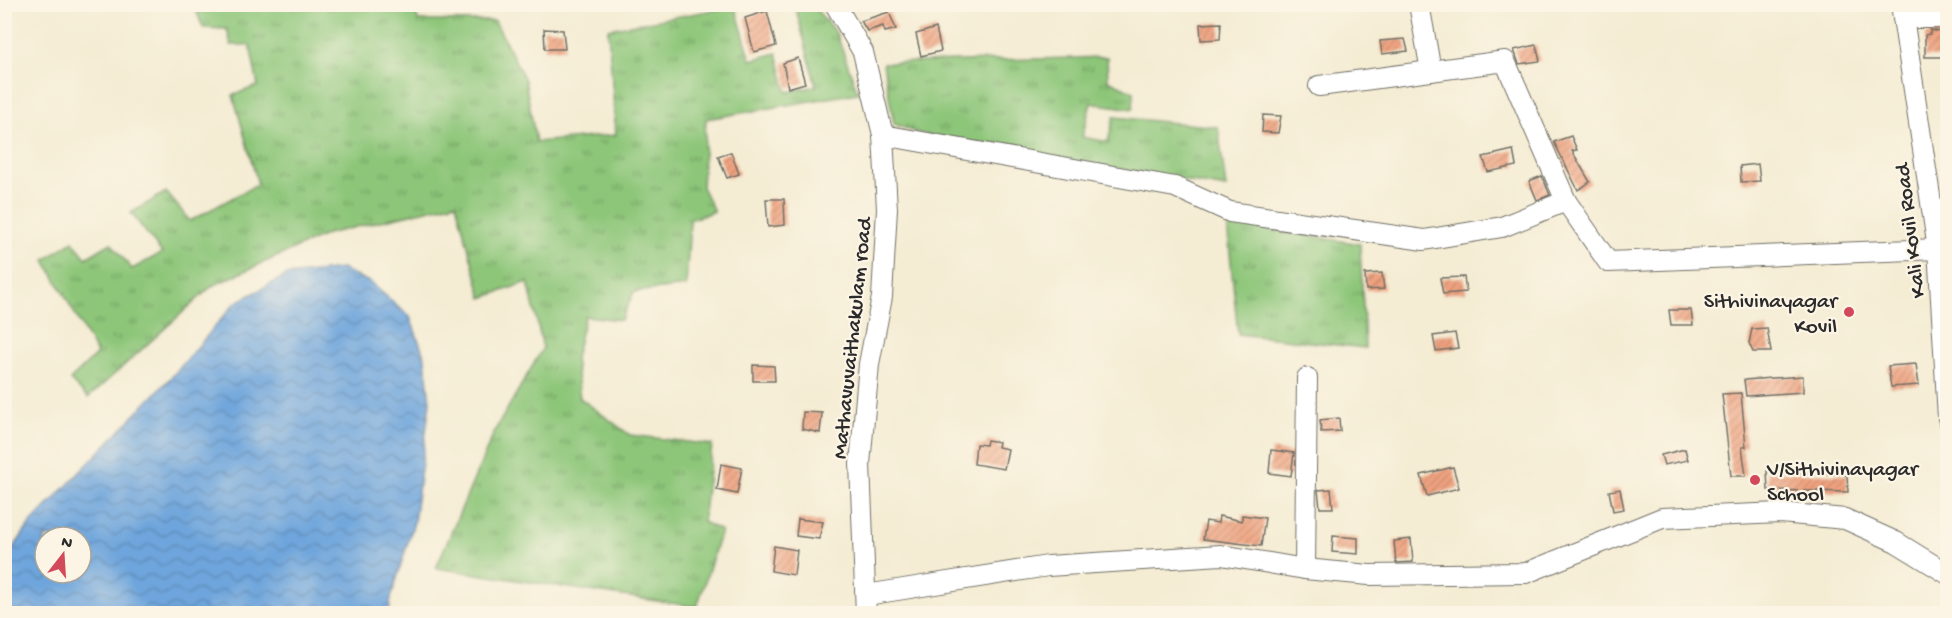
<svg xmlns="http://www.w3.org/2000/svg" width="1952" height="618" viewBox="0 0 1952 618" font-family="'Gochi Hand',sans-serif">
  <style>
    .grass { fill: url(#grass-tufts); stroke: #5c7852; stroke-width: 1.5 }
    .water { fill: url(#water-waves); stroke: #4c6884; stroke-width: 1.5; fill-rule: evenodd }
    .building { fill: url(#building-hatch) }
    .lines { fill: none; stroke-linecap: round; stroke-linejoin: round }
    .minor-casing { stroke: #716f66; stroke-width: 22 }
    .minor { stroke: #fff; stroke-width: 20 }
    .poi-dot { fill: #d1495b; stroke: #fcf5e5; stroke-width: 2 }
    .labels { text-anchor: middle; stroke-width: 4.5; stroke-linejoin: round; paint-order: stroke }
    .street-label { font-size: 22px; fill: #2b2b2b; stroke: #fcf5e5 }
    .poi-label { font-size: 22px; fill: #2b2b2b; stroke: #fcf5e5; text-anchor: end }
  </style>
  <defs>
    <pattern id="grass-tufts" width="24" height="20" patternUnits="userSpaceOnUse" patternTransform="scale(1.5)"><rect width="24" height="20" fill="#8dc679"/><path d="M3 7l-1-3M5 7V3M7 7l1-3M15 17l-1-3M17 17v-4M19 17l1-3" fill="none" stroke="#73a163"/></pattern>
    <pattern id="water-waves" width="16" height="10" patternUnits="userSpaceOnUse" patternTransform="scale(1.5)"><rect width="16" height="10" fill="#6ea5dc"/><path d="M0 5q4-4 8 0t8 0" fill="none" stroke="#5b87b3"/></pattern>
    <pattern id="building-hatch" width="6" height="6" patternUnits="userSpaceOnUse" patternTransform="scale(1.5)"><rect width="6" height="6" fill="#f0a380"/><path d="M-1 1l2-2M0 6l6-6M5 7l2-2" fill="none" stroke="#c38569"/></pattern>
  </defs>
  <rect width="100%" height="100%" fill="#fcf5e5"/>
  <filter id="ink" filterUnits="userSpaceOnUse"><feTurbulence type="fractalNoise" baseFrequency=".0167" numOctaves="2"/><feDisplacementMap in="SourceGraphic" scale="12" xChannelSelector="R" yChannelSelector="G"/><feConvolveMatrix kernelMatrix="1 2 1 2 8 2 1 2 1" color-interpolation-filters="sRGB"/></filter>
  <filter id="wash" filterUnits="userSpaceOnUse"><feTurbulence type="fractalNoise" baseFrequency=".008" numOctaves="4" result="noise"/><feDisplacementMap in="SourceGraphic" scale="24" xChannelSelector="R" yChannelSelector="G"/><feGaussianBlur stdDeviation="1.35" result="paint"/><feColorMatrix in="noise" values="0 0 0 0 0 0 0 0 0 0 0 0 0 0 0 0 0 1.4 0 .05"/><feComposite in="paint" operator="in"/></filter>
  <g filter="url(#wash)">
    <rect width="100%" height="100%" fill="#f4ecd3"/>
    <g class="grass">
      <polygon points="194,5 415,5 418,21 495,21 525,80 536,142 616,135 608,29 735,6 751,60 777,53 787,92 816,86 796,9 814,7 836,33 858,93 706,119 702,187 714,211 690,220 686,286 634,292 621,320 585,316 575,358 580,398 630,435 712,445 703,522 721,531 697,607 436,568 495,430 543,348 528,282 482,298 456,203 327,234 212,286 88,398 70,380 97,354 45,260 73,241 86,258 111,243 132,269 162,253 131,213 166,192 190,221 258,184 233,95 258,86 250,45 231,45 227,29 203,28"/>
      <polygon points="1107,57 1108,80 1134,92 1133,109 1091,103 1082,137 1108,142 1114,117 1218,127 1226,188 918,133 894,124 883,63"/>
      <polygon points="1227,223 1360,244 1365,348 1238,334"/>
    </g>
    <path class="water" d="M342 269 371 283 410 317 425 358 430 402 414 522 391 598 389 613H5V560L30 524 177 371 235 303 287 275ZM45 537H81V573H45Z"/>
    <g id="blocks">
      <g class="building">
        <polygon points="767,11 776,46 754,52 745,18"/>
        <polygon points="889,12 896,29 885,32 883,26 867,31 861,21"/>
        <polygon points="1221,23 1220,39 1201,40 1200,24"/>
        <polygon points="936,28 941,51 921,56 916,34"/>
        <polygon points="544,29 563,30 565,49 545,49"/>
        <polygon points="1930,30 1947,33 1947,57 1925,57 1925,35 1930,34"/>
        <polygon points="1405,39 1408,51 1382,54 1380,41"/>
        <polygon points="1536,45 1540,61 1519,64 1514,50"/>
        <polygon points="798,58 805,83 788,88 783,63"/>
        <polygon points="1263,115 1281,116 1278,133 1262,132"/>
        <polygon points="1571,136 1577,150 1572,151 1590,182 1578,190 1554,142"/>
        <polygon points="1513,150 1516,166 1488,172 1483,157"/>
        <polygon points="731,152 739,174 727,178 718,156"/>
        <polygon points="1758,164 1760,181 1741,182 1740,166"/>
        <polygon points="1542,176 1550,195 1537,200 1529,181"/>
        <polygon points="766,199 784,199 785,225 768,227"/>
        <polygon points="1382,273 1384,289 1366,290 1365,274"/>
        <polygon points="1464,277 1466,292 1443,294 1440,278"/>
        <polygon points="1669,310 1691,310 1693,325 1671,325"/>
        <polygon points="1767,328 1771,352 1753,352 1749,343 1752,329"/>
        <polygon points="1455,333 1458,348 1436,351 1433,336"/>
        <polygon points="1916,364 1919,385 1891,387 1888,366"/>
        <polygon points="753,365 774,366 775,381 753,381"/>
        <polygon points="1803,376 1803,392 1746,396 1744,380"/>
        <polygon points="1741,393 1746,447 1742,447 1746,476 1731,476 1722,394"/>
        <polygon points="803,412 822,413 820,433 802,429"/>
        <polygon points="1339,418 1340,431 1321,432 1320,420"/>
        <polygon points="987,440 999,442 998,447 1008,449 1004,469 974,464 976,444 986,445"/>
        <polygon points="1685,449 1688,460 1664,465 1661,455"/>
        <polygon points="1271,450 1294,453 1291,476 1269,473"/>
        <polygon points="721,464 742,468 737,494 717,490"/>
        <polygon points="1453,467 1459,488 1427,496 1421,475"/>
        <polygon points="1767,471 1847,475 1848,492 1768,490"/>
        <polygon points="1331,489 1333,508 1320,508 1318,490"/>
        <polygon points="1620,489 1624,509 1613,511 1609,491"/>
        <polygon points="1242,515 1265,518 1261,546 1203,539 1206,521 1218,523 1219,516 1242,521"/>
        <polygon points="798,519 823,522 819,539 796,536"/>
        <polygon points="1333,536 1358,538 1358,554 1332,552"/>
        <polygon points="1411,539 1413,562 1396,563 1394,541"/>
        <polygon points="774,546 797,550 794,575 771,571"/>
      </g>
    </g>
  </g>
  <g filter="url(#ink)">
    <use href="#blocks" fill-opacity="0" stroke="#716f66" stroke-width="1.5"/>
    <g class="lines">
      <defs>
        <g id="minor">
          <polyline points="835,4 863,52 883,135 887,209 882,297 869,364 860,464 866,614"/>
          <polyline points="1419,4 1431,71"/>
          <polyline points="1901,4 1938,249 1948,418"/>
          <polyline points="1903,18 1948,18"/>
          <polyline points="1319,86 1505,61 1566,201"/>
          <polyline points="883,135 1175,187 1230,212 1424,240 1502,227 1566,201 1608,262 1938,249"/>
          <polyline points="1305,569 1307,378"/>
          <polyline points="866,595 1048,566 1221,555 1305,569 1369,575 1526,573 1662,518 1781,513 1845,519 1896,542 1948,574"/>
        </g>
      </defs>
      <use href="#minor" class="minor-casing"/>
      <use href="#minor" class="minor"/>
    </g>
  </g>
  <g class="poi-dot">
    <circle cx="1849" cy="312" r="6"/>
    <circle cx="1755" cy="480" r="6"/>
  </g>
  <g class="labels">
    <g class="street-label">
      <text transform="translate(1908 231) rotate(-97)" y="8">Kali Kovil Road</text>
      <text transform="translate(850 338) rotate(-84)" y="8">Mathavuvaithakulam road</text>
    </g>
    <g class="poi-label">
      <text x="1837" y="307">Sithivinayagar<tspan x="1837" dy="25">Kovil</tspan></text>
      <text x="1767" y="475" text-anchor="start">V/Sithivinayagar<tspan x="1767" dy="25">School</tspan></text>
    </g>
  </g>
  <rect width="1952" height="618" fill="none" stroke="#fcf5e5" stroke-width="24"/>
  <g transform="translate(63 555) rotate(17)"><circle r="28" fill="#fcf5e5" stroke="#a8a49b" stroke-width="1.5"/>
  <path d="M0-4.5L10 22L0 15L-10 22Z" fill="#d1495b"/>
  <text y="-9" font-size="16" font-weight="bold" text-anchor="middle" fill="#2b2b2b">N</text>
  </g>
</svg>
